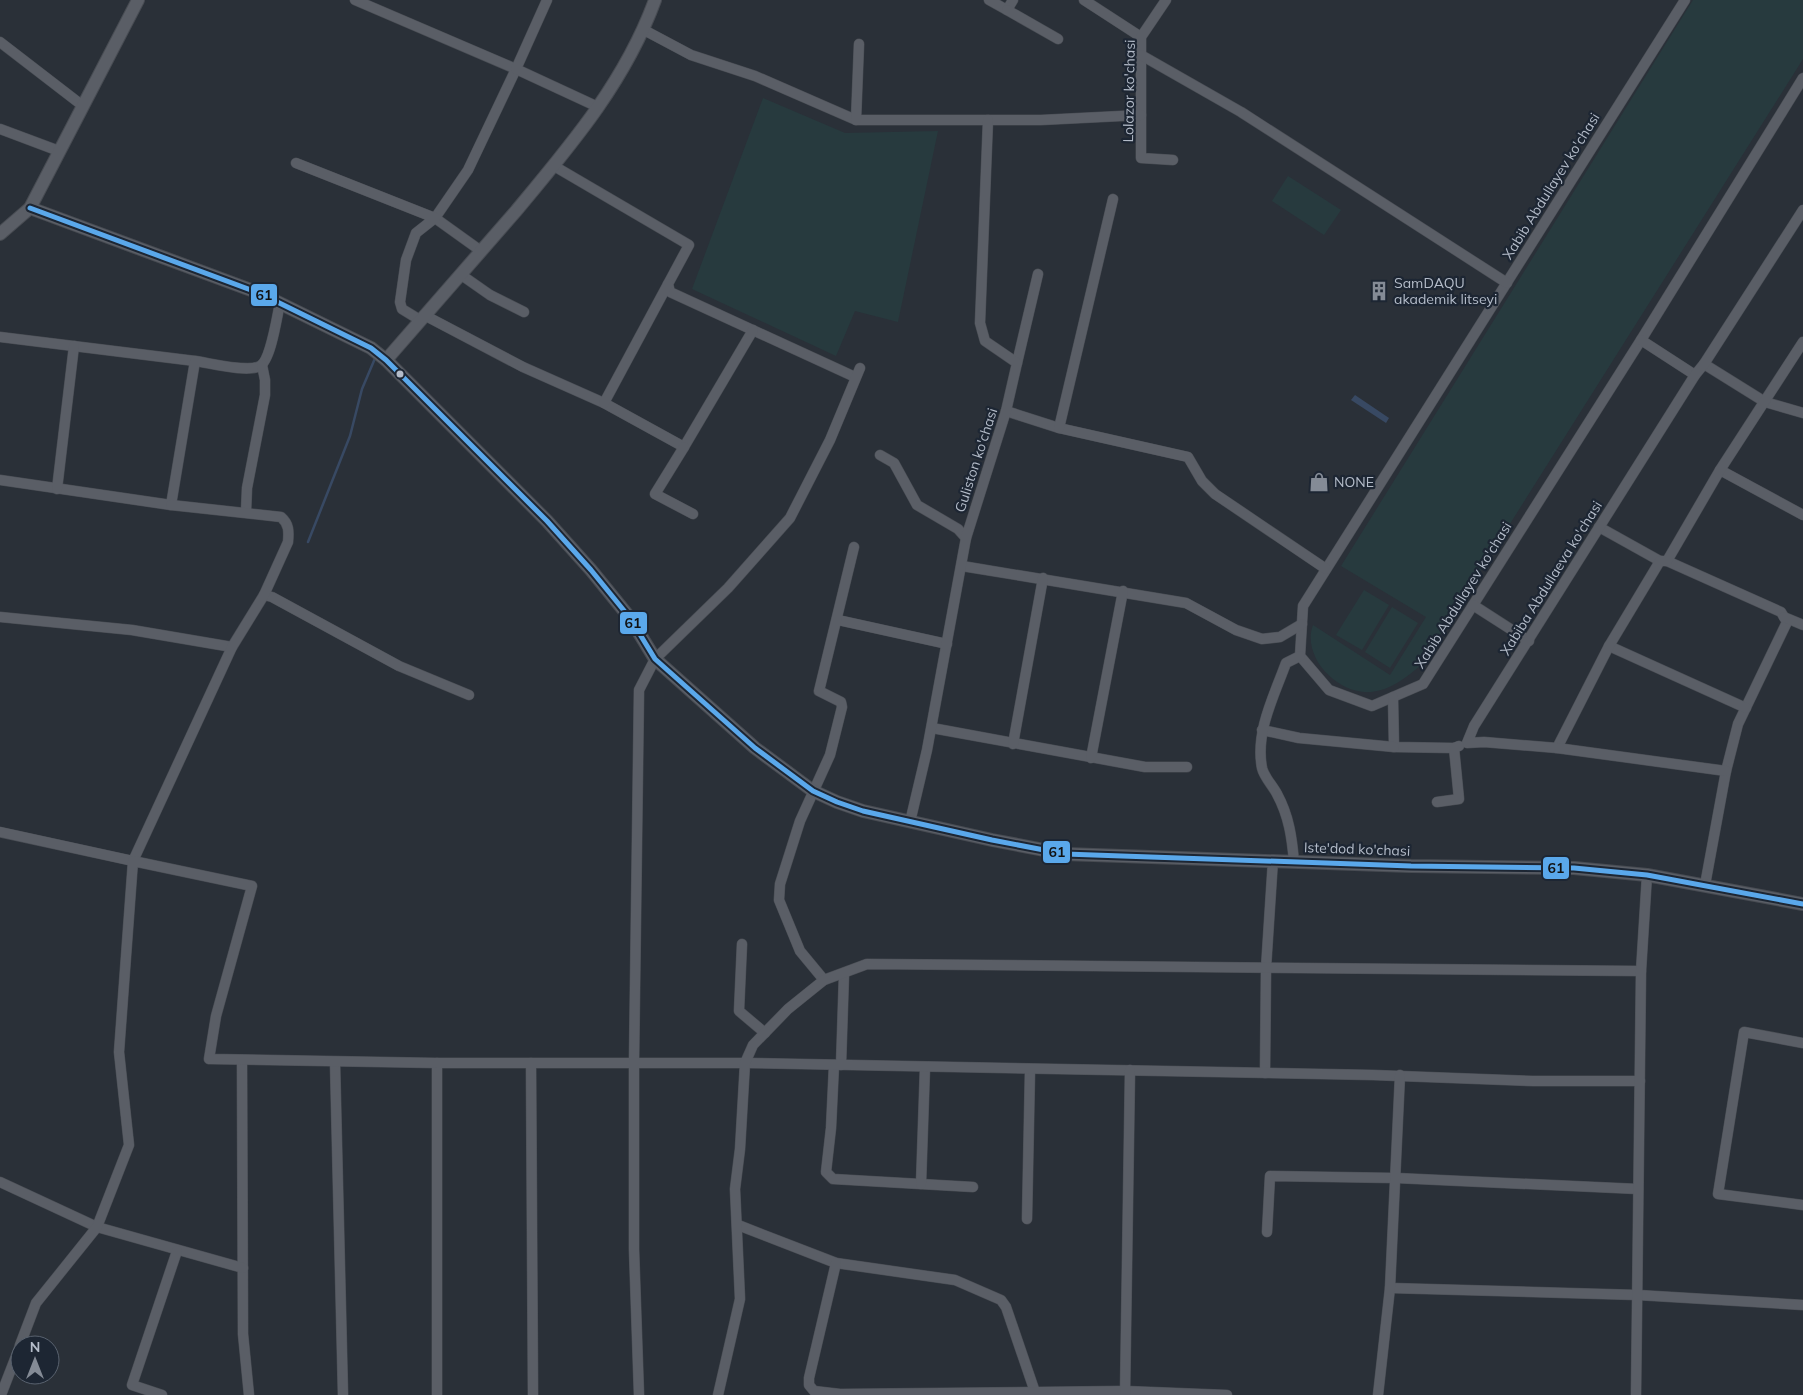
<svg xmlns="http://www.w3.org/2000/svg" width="1803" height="1395" viewBox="0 0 1803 1395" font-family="Mulish,sans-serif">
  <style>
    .green { fill: #273a3e }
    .water { fill: #384963 }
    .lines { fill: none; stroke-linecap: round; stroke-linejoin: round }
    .stream { stroke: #384963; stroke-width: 2.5 }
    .minor-casing { stroke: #484c53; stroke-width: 11 }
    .tertiary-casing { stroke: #484c53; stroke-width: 14 }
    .minor { stroke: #5a5e66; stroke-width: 10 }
    .tertiary { stroke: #5a5e66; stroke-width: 12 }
    .bus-1-casing { stroke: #1d2633; stroke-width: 9 }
    .bus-1 { stroke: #5aa8eb; stroke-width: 5 }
    .bus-dot { fill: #b4bcc9; stroke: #1d2633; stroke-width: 2 }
    .labels { text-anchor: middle; stroke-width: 4.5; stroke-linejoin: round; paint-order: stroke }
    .street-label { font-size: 14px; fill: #b4bcc9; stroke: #1d2633 }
    .poi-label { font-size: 14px; fill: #b4bcc9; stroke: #1d2633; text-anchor: start }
    .line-badge { stroke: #1d2633; stroke-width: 2 }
    .pale-badge-label { font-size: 14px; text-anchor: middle; font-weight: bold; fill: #111 }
  </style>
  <rect width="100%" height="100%" fill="#2a3038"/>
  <g class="green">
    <path d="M1693 0H1803V59L1421 665C1407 677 1391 690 1371 692 1338 695 1301 657 1313 625L1390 675 1426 617 1341 566Z"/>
    <polygon points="763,98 845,133 938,131 898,322 855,311 836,356 692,289"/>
    <polygon points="1288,176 1341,210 1324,235 1272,201"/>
    <polygon points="1364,590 1389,605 1362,650 1336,635"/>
    <polygon points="1392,607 1418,623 1390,668 1365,652"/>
  </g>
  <polygon class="water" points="1355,395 1389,418 1386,423 1351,400"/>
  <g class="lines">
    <polyline class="stream" points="308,542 350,436 362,389 376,356"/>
    <defs>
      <g id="minor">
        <polyline points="355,0 516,69 468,170 435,218 481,251"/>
        <polyline points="547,0 516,69 598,107"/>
        <polyline points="989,0 1007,10 1013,0"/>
        <polyline points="1084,0 1141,37"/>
        <polyline points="1166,0 1141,37 1141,158 1173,160"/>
        <polyline points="1685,0 1303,606 1300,656 1329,690 1372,706 1423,684 1641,340 1803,78"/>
        <polyline points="1007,10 1058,39"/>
        <polyline points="644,30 691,55 755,76 856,120 1041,120 1141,115"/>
        <polyline points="0,42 83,106"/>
        <polyline points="1141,55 1241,112 1507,283"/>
        <polyline points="856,120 859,44"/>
        <polyline points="0,129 59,151"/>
        <polyline points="296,163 435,218 416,233 406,260 400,302 402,309 420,320"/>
        <polyline points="554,166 689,245 668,284 670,292 855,377"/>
        <polyline points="460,274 490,295 524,312"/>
        <polyline points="424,315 523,367 604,403 684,447 753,330"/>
        <polyline points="0,337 195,361"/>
        <polyline points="1641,340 1695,375"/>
        <polyline points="1017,363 1038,274"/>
        <polyline points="1704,364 1765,402 1803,413"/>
        <polyline points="604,403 668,284"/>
        <polyline points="1006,411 1059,428 1188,457 1202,481 1215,494 1326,569"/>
        <polyline points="1059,428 1113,199"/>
        <polyline points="684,447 655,494 693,514"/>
        <polyline points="880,455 894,463 917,505 958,529 966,538"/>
        <polyline points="1720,470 1803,515"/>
        <path d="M0 480 171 505 195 361C210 363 248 373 260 366 271 360 277 316 280 303"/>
        <polyline points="57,489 74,346"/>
        <polyline points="246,512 247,488 265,395 265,380 262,365"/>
        <polyline points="1599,527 1660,561"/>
        <polyline points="1667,561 1781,612 1787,622 1738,724 1726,771 1705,885"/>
        <polyline points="962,566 1186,603 1236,630 1262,639 1280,637 1302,624"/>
        <polyline points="264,595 272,597 399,666 469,695"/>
        <polyline points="1473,605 1529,641"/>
        <polyline points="0,617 132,630 232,647"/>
        <polyline points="1784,617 1803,625"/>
        <polyline points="838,620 947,644"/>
        <polyline points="1609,646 1746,708"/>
        <polyline points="1393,697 1394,747 1454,748"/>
        <polyline points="932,728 1145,767 1187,767"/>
        <polyline points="1262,730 1299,738 1394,747"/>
        <polyline points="1013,744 1043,578"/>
        <polyline points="1557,748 1609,646 1660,561 1667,561 1720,470 1803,342"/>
        <polyline points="1091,758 1123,591"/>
        <polyline points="1726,771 1557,748 1484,742 1467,743 1474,726 1695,375 1704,364 1803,210"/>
        <polyline points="1437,802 1459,799 1454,748 1459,746"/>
        <polyline points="910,822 927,750 966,538 1006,411 1017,363 985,341 980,323 988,120"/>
        <path d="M0 832 133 861 232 647 264 595 288 542C289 531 289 524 281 517L171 505"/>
        <path d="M1294 862C1292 838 1289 816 1277 794 1273 786 1264 777 1262 768 1255 732 1274 696 1286 663L1300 656"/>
        <polyline points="742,944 739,1011 765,1033"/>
        <polyline points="824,980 800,951 779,900 780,884 800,821 830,755 842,707 841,702 819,691 854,547"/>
        <polyline points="1803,1043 1744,1032 1718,1194 1803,1205"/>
        <polyline points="242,1061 243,1334 249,1395"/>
        <polyline points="335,1062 343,1395"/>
        <polyline points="437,1063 437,1395"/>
        <polyline points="531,1063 533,1395"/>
        <polyline points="834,1065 831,1128 826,1172 833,1179 973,1187"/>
        <polyline points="841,1065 844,974"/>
        <polyline points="1265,1073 1266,968 1273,860"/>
        <polyline points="0,1182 97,1227 243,1268"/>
        <polyline points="921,1184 925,1067"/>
        <polyline points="1027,1219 1030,1070"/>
        <polyline points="738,1225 836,1263 955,1280 1001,1300 1006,1307 1035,1392"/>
        <polyline points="1267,1232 1270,1176 1396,1178 1638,1189"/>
        <polyline points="836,1263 809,1378 809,1385 814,1391 840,1394 1125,1391 1227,1395"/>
        <polyline points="1390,1288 1638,1295 1803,1305"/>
        <polyline points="20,1345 36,1303 97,1227 129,1145 119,1052 133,861 252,886 216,1016 209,1059 437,1063 745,1063 1373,1075 1533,1081 1640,1081"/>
        <polyline points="1,1395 20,1346"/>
        <polyline points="162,1395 132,1385 177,1251"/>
        <polyline points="639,1395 634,1249 634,1063 639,690 655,659 728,588 790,518 830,440 860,368"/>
        <polyline points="718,1395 740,1299 735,1189 740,1149 745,1063 753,1045 788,1009 824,980 867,964 1641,971"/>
        <polyline points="1125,1395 1130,1070"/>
        <polyline points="1378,1395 1390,1288 1400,1075"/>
        <polyline points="1636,1395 1641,971 1647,875"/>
      </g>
      <g id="tertiary">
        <polyline points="30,208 259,293 371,348 386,360 547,521 591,570 630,618 655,659 755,748 813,791 837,802 863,811 992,840 1065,854 1411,866 1574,868 1647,875 1803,904"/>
        <polyline points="0,234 30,208 138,0"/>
        <path d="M386 360C429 310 473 261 516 211 571 145 625 82 655 0"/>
      </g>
    </defs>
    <use href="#minor" class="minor-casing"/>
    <use href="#tertiary" class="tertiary-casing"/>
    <use href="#minor" class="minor"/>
    <use href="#tertiary" class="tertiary"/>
    <defs>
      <polyline id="bus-1" points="30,208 259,293 371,348 386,360 547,521 591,570 630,618 655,659 755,748 813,791 837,802 863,811 992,840 1065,854 1411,866 1574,868 1647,875 1803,904"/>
    </defs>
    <use href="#bus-1" class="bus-1-casing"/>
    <use href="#bus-1" class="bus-1"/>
  </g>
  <defs>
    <symbol id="building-bare" viewBox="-9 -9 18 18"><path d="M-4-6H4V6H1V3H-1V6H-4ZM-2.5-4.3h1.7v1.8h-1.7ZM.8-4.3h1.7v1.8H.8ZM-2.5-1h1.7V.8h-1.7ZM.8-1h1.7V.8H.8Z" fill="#848b96" stroke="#1d2633" stroke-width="2.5" paint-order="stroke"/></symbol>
    <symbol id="shop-bare" viewBox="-9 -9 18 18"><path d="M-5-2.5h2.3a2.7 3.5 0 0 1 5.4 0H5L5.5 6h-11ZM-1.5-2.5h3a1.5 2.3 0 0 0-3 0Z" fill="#848b96" stroke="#1d2633" stroke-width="2.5" paint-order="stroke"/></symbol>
  </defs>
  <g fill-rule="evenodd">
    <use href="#building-bare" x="1365" y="277" width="28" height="28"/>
    <use href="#shop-bare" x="1305" y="468" width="28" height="28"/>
  </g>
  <circle class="bus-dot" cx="400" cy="374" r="4.5"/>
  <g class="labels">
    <g class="street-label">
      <text transform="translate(1129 91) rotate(-89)" y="5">Lolazor ko'chasi</text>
      <text transform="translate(1551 186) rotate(-58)" y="5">Xabib Abdullayev ko'chasi</text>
      <text transform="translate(976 460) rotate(-72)" y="5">Guliston ko'chasi</text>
      <text transform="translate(1551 578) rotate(-58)" y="5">Xabiba Abdullaeva ko'chasi</text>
      <text transform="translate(1463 595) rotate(-58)" y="5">Xabib Abdullayev ko'chasi</text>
      <text transform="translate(1357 849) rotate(2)" y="5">Iste'dod ko'chasi</text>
    </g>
    <g class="poi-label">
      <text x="1394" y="288">SamDAQU<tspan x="1394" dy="16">akademik litseyi</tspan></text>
      <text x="1334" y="487">NONE</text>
    </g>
  </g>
  <g class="line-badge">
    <rect x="250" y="283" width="28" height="24" rx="5" fill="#5aa8eb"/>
    <rect x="619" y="611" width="29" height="24" rx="5" fill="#5aa8eb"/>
    <rect x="1042" y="840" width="29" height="24" rx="5" fill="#5aa8eb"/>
    <rect x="1542" y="856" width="28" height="24" rx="5" fill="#5aa8eb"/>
  </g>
  <g class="pale-badge-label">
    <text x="264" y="300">61</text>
    <text x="633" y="628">61</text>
    <text x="1057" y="857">61</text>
    <text x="1556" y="873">61</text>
  </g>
  <g transform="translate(35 1360)"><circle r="24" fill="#1d2633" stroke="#59626f"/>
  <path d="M0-4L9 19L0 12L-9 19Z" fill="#848b96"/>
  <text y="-8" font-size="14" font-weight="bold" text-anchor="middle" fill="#b4bcc9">N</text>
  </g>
</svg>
